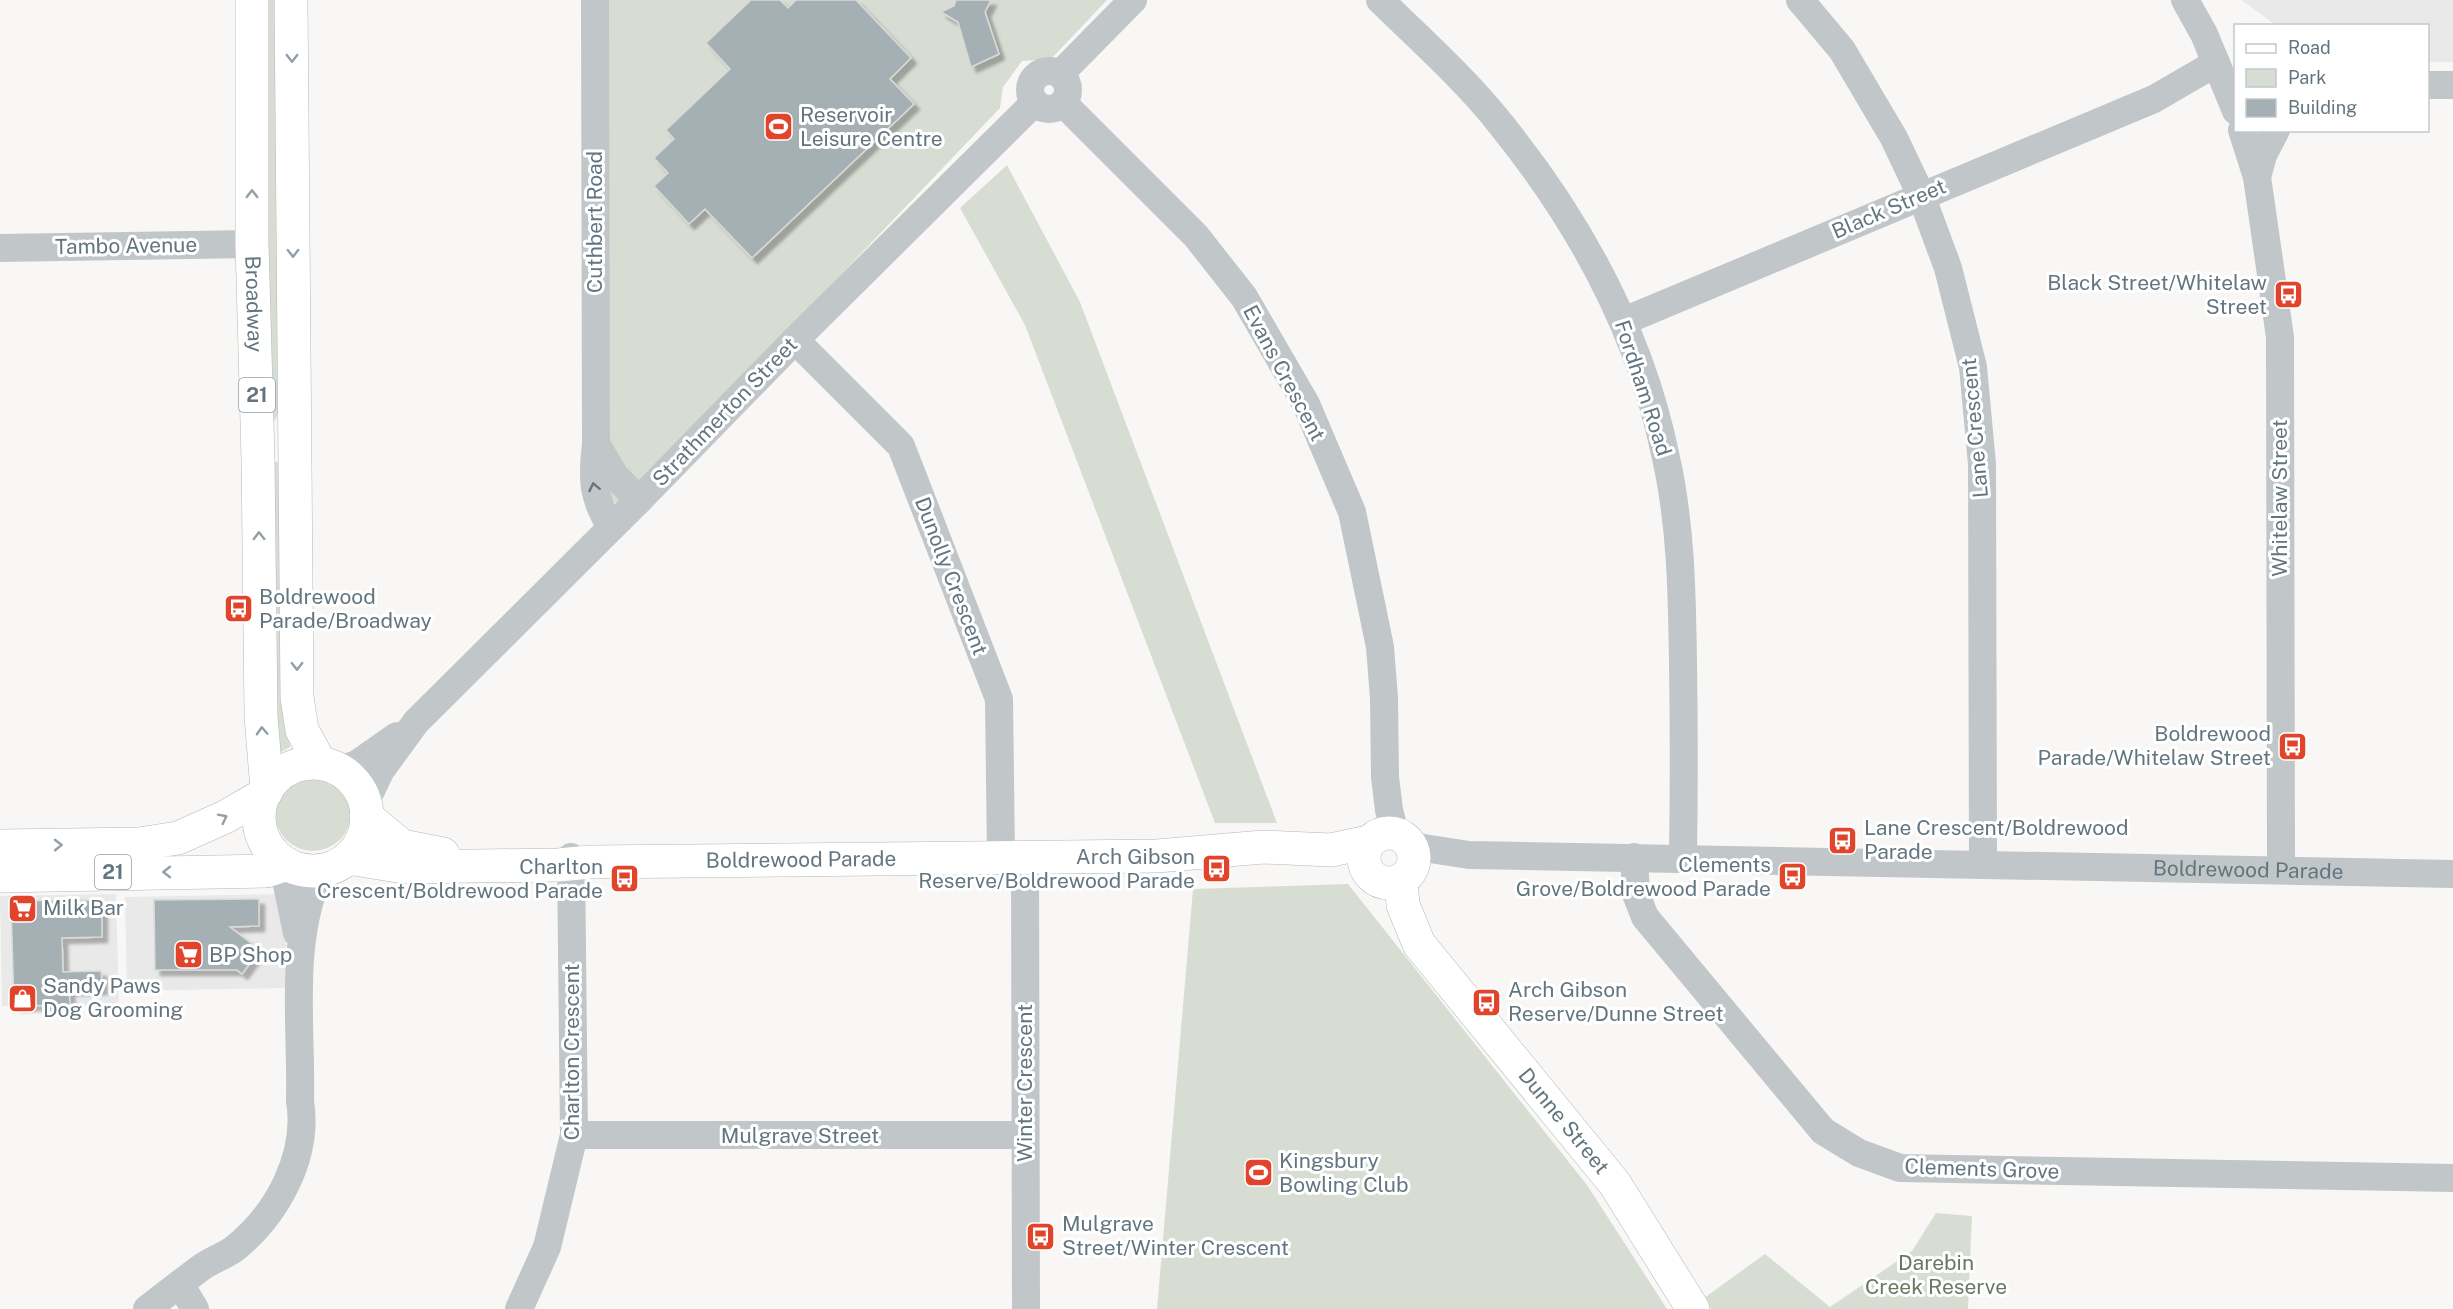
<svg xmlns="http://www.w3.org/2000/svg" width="2453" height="1309" viewBox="0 0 2453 1309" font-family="'Public Sans',sans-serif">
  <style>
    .built { fill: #e8e9e8 }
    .green { fill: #d8ddd4 }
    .building { fill: #a5b0b4; stroke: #d9d9d7; stroke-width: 1.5; filter: url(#shadow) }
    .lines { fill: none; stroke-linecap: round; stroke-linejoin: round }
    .major-casing { stroke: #b2b8bb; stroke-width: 34 }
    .minor { stroke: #c1c6c9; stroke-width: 28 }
    .major { stroke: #fff; stroke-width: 33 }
    .oneway { stroke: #929fa6 }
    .oneway2 { stroke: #637680 }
    .labels { text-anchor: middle; stroke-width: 6; stroke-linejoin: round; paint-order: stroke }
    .shield { fill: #fff; stroke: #929fa6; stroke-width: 1.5 }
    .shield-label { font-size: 20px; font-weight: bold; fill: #637680 }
    .poi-label { font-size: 21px; fill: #637680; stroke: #fff; text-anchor: start }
    .street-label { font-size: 21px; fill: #637680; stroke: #fff }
    .park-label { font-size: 21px; fill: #687862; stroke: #fff }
  </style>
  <defs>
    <filter id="shadow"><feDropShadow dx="5.5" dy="5.5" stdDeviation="1.5" flood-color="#0004"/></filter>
  </defs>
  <rect width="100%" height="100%" fill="#f8f7f5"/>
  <g class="built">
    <polygon points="2241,0 2453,0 2453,62 2428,62 2428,26 2276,25"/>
    <polygon points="116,894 119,1007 2,1006 0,896"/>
    <polygon points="285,894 287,988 127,991 125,897"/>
  </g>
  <g class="green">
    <polygon points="266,0 283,0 282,406 268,434"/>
    <polygon points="603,0 1107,0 1051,59 1022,61 1003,87 1000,108 619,507 609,497"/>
    <polygon points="1007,165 1080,302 1277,823 1215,823 1025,325 960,208"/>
    <polygon points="286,458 286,694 290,747 274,756 271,464"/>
    <circle cx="313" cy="813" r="38"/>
    <polygon points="1348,884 1587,1185 1667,1309 1157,1309 1193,889"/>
    <polygon points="1936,1213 1972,1216 1968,1309 1711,1309 1704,1298 1765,1254 1830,1307 1912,1251"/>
  </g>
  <g class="building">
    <polygon points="751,0 780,0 788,8 796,0 856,0 911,58 890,79 914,104 752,258 705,209 689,224 654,186 668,173 654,158 674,139 666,130 730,69 706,43"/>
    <polygon points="956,0 991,0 985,12 999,54 971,67 958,22 941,12 954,6"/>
    <polygon points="259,899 259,926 230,927 260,950 242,974 237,970 155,970 154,900"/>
    <polygon points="102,900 102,937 62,938 63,972 101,971 102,989 69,990 70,1005 14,1006 11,901"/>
  </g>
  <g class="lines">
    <defs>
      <g id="major">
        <path id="s2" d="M252 0V244L258 458 261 716 267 790"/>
        <polyline points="291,0 297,697 302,730 320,763"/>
        <circle cx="313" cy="817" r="54"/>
        <polyline points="366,816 402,846 443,854"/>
        <circle cx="1389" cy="858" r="25"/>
        <polyline points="0,846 139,844 178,838 225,817 265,794"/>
        <path id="s3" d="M348 858 404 867 558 865 591 862 1157 856 1263 847 1331 850 1369 842"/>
        <polyline points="0,876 266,871 287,864"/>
        <path id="s4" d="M1401 880 1403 905 1419 944 1615 1184 1693 1309"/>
      </g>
    </defs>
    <use href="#major" class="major-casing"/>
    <g class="minor">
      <path d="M595 0 596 444C592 478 592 497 611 527"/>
      <path d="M1380 0C1422 41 1467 81 1503 127 1581 224 1641 335 1666 458 1681 525 1682 594 1683 662 1684 727 1684 793 1683 858"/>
      <polyline points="1800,0 1842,50 1894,138 1921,195 1948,268 1973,367 1982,464 1983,864"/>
      <polyline points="2185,0 2204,34 2236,111"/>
      <circle cx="1049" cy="90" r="19"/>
      <polyline points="1060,74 1133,0"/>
      <polyline points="2428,85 2453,85"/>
      <polyline points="1063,103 1196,236 1244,297 1306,404 1352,512 1373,613 1380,647 1384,698 1385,777 1389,810 1395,834"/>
      <polyline points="2242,130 2257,177 2280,337 2281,870"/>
      <polyline points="2257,177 2263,155 2276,130"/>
      <polyline points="0,248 252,244"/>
      <polyline points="1624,321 2154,99 2216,63"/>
      <polyline points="795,340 901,446 999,699 1001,858"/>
      <polyline points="596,444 615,476 639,500"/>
      <polyline points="340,770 357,764 397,736"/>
      <polyline points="365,803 381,770 416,722 639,500 795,340 1035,102"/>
      <path id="s1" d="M1411 846 1469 855 2453 874"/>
      <polyline points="1634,857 1636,894 1645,917 1823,1131 1859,1153 1900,1168 2453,1178"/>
      <polyline points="1025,858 1026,1309"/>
      <polyline points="288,865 287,885 297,933"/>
      <polyline points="574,1135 1025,1135"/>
      <polyline points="180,1284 195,1309"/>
      <path d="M147 1309C165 1295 183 1281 202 1267 212 1260 224 1256 234 1249 277 1215 309 1156 300 1101 302 1025 288 941 321 870"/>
      <polyline points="519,1309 547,1247 574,1135 571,857"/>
    </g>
    <use href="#major" class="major"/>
  </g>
  <defs><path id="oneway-chevron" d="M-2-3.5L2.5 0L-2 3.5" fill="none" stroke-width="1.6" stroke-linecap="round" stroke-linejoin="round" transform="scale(1.5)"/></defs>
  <g class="oneway">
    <use href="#oneway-chevron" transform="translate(292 58) rotate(90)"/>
    <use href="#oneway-chevron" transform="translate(252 194) rotate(-90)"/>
    <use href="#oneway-chevron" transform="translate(293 253) rotate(90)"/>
    <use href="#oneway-chevron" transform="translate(259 536) rotate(-91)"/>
    <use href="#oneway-chevron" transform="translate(297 666) rotate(90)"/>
    <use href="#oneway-chevron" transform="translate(262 731) rotate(-93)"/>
    <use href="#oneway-chevron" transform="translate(223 818) rotate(-27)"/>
    <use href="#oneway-chevron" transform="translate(58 845) rotate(-1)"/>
    <use href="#oneway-chevron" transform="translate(167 872) rotate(-180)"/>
  </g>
  <use class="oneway2" href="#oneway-chevron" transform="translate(594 487) rotate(-102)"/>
  <defs>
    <symbol id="stadium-square" viewBox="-11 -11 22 22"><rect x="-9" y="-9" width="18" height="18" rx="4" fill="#e1442b" stroke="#fff"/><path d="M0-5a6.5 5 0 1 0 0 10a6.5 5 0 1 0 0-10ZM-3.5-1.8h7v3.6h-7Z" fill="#fff"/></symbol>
    <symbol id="bus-square" viewBox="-11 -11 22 22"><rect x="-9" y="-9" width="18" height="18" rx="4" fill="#e1442b" stroke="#fff"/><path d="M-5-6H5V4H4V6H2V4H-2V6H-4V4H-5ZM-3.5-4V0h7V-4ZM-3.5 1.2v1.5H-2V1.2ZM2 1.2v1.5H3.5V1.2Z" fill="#fff"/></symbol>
    <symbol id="supermarket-square" viewBox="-11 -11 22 22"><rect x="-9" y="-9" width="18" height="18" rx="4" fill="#e1442b" stroke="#fff"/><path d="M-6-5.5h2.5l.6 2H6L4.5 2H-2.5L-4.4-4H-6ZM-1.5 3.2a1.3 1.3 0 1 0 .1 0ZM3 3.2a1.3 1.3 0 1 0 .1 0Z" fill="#fff"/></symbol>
    <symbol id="shop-square" viewBox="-11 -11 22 22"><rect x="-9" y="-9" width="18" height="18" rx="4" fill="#e1442b" stroke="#fff"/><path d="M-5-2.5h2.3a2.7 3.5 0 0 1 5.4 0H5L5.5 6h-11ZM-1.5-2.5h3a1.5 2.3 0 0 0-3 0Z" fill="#fff"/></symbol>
  </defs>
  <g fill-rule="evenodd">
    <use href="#stadium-square" x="762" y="110" width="33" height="33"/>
    <use href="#bus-square" x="2272" y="278" width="33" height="33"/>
    <use href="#bus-square" x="222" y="592" width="33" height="33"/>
    <use href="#bus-square" x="2276" y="730" width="33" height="33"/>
    <use href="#bus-square" x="1826" y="824" width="33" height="33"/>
    <use href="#bus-square" x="1200" y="852" width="33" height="33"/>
    <use href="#bus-square" x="1776" y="860" width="33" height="33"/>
    <use href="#bus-square" x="608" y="862" width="33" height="33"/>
    <use href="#supermarket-square" x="6" y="892" width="33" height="33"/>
    <use href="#supermarket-square" x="172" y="938" width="33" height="33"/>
    <use href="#shop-square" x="6" y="982" width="33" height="33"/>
    <use href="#bus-square" x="1470" y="986" width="33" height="33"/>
    <use href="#stadium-square" x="1242" y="1156" width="33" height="33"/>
    <use href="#bus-square" x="1024" y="1220" width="33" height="33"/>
  </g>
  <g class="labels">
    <g class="shield">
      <rect x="239" y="378" width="36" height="34" rx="4.5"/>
      <rect x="95" y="855" width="36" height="34" rx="4.5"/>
    </g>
    <g class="shield-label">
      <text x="257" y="402">21</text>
      <text x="113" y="879">21</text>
    </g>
    <g class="poi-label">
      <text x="800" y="122">Reservoir<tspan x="800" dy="24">Leisure Centre</tspan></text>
      <text x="2267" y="290" text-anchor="end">Black Street/Whitelaw<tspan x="2267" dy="24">Street</tspan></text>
      <text x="259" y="604">Boldrewood<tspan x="259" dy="24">Parade/Broadway</tspan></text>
      <text x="2271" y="741" text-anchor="end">Boldrewood<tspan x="2271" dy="24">Parade/Whitelaw Street</tspan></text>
      <text x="1864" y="835">Lane Crescent/Boldrewood<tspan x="1864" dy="24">Parade</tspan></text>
      <text x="1195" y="864" text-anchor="end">Arch Gibson<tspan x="1195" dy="24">Reserve/Boldrewood Parade</tspan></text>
      <text x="1771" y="872" text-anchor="end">Clements<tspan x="1771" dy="24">Grove/Boldrewood Parade</tspan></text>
      <text x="603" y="874" text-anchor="end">Charlton<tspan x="603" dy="24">Crescent/Boldrewood Parade</tspan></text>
      <text x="43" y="915">Milk Bar</text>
      <text x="209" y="962">BP Shop</text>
      <text x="43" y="993">Sandy Paws<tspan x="43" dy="24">Dog Grooming</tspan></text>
      <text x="1508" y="997">Arch Gibson<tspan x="1508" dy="24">Reserve/Dunne Street</tspan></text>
      <text x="1279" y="1168">Kingsbury<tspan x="1279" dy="24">Bowling Club</tspan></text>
      <text x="1062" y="1231">Mulgrave<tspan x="1062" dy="24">Street/Winter Crescent</tspan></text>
    </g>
    <g class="street-label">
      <text transform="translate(1889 209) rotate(-23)" y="7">Black Street</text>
      <text transform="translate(595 222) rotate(-90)" y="7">Cuthbert Road</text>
      <text transform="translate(126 246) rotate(-1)" y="7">Tambo Avenue</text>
      <text dy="7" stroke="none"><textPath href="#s2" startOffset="304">Broadway</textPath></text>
      <text transform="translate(1284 373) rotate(62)" y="7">Evans Crescent</text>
      <text transform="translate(1643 388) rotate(72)" y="7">Fordham Road</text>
      <text transform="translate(725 412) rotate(-46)" y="7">Strathmerton Street</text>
      <text transform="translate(1975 428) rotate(-95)" y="7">Lane Crescent</text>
      <text transform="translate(2280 498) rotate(-90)" y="7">Whitelaw Street</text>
      <text transform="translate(951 576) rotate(69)" y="7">Dunolly Crescent</text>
      <text dy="7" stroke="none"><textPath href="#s3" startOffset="454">Boldrewood Parade</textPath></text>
      <text dy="7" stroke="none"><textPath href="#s1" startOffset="838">Boldrewood Parade</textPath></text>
      <text transform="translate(572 1052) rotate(-90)" y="7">Charlton Crescent</text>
      <text transform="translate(1025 1083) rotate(-90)" y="7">Winter Crescent</text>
      <text dy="7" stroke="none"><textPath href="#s4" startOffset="296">Dunne Street</textPath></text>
      <text x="800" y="1143">Mulgrave Street</text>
      <text transform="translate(1982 1169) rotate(2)" y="7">Clements Grove</text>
    </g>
    <g class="park-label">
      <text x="1936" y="1270">Darebin<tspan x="1936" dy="24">Creek Reserve</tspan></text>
    </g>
  </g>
  <rect x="2234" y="24" width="195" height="108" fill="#ffffff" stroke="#c1c8cc" stroke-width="1.5"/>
  <rect x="2246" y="44" width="30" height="9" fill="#ffffff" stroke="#c1c8cc" stroke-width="1.5"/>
  <text x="2288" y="54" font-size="18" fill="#637680">Road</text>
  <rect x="2246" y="69" width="30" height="18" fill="#d8ddd4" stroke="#c1c8cc" stroke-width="1.5"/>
  <text x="2288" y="84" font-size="18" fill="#637680">Park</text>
  <rect x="2246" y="99" width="30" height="18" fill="#a5b0b4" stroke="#c1c8cc" stroke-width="1.5"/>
  <text x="2288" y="114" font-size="18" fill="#637680">Building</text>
</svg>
